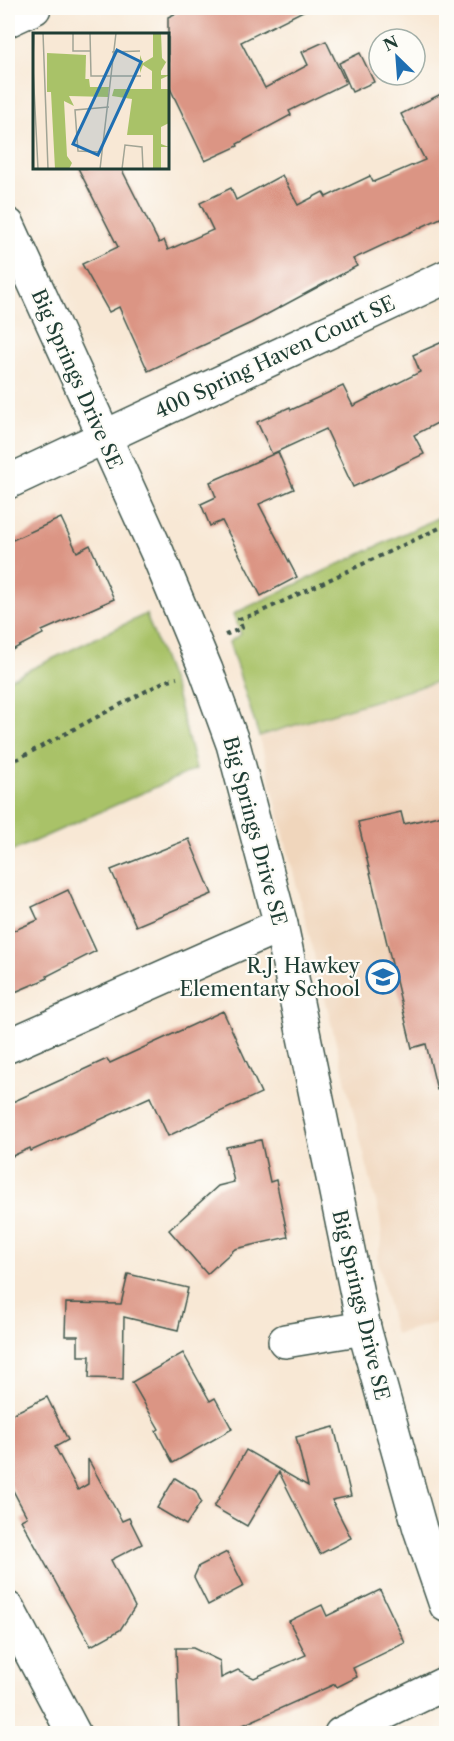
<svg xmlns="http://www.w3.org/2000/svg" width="454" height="1741" viewBox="0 0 454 1741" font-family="'Libre Caslon Text',serif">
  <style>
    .built { fill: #f0d6bc }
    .green { fill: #a9c268; stroke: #64804e; stroke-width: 1.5 }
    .building { fill: #db9584 }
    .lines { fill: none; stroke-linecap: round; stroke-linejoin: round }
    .minor-casing { stroke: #40574c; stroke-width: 36 }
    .path { stroke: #40574c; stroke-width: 4; stroke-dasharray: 4.5 4.5; stroke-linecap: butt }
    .minor { stroke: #fff; stroke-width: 33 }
    .labels { text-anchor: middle; stroke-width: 4.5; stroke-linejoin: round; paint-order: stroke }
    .street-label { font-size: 20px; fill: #1f3d34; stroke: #fdfcf7 }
    .poi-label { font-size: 20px; fill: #1f3d34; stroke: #fdfcf7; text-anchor: end }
    .inset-road { fill: none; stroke: #a1a495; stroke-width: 1.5 }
    .view { fill: #1f6fb2; fill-opacity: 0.15; stroke: #1f6fb2; stroke-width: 3 }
    .inset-edge { fill: none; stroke: #1f3d34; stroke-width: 3 }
  </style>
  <rect width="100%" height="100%" fill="#fdfcf7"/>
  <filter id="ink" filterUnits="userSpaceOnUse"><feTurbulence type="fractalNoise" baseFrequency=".0167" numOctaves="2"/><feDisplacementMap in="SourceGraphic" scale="12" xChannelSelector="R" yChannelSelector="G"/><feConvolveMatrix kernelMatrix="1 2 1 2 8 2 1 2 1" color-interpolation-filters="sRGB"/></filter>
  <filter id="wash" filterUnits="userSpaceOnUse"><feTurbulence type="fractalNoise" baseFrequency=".008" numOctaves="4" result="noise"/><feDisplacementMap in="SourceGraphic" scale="24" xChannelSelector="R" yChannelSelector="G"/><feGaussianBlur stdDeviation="1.35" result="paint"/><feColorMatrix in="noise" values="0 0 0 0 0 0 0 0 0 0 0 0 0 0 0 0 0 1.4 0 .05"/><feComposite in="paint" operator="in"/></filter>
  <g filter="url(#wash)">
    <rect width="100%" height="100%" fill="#f8e8d5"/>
    <polygon class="built" points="446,679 446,1320 395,1334 377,1257 382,1239 380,1218 259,736"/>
    <g class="green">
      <polygon points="446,514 446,679 259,736 229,642 241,634 233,614"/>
      <polygon points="146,614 176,693 196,769 8,853 8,680"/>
    </g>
    <g id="blocks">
      <g class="building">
        <polygon points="187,8 309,8 241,42 265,88 308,65 302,52 326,41 346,83 289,111 291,115 237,144 238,146 205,161 168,84 168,17"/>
        <polygon points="360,53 374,82 352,92 339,63"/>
        <polygon points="447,91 447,215 353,259 357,266 251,323 148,371 119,307 109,312 82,264 118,247 78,168 121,168 159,243 164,240 168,250 213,230 200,203 231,188 236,200 282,175 298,205 323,192 326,197 370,176 373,182 425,160 401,114"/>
        <polygon points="447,340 447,433 441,421 414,435 424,454 353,487 326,429 272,454 257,422 290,407 291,410 343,386 353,406 420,372 413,355"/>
        <polygon points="278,452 294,489 259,504 297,577 261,596 222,521 210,526 201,504 216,497 210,482"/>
        <polygon points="61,518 77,552 90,545 114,599 42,631 43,634 8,652 8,542"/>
        <polygon points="401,812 404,824 447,814 447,1089 437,1090 426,1044 412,1048 358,822"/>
        <polygon points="189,839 212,894 136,926 111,870"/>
        <polygon points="68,890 96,951 47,976 48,978 8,995 8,933 38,920 32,907"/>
        <polygon points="223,1011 261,1093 168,1136 150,1097 31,1151 30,1148 8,1158 8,1104 107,1059 110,1063"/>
        <polygon points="261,1140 270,1182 276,1180 288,1237 235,1249 207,1274 169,1230 218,1186 234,1182 226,1147"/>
        <polygon points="128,1274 188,1288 178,1330 124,1317 123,1379 89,1378 90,1356 78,1356 78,1336 65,1336 66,1303 121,1304"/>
        <polygon points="183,1353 210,1401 215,1398 232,1429 173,1463 156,1431 159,1429 132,1382"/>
        <polygon points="47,1397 68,1440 55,1447 78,1490 88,1484 88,1459 122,1521 129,1518 142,1544 111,1560 135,1607 120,1630 91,1646 21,1520 27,1517 8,1481 8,1416"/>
        <polygon points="334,1427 351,1496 332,1500 351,1538 320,1554 279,1472 247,1526 214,1507 246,1450 308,1486 296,1437"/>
        <polygon points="175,1478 196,1491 201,1502 186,1525 157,1508"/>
        <polygon points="227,1552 244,1586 208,1605 194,1577 199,1566"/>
        <polygon points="380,1590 405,1643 353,1668 357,1677 337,1687 335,1684 223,1734 179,1734 176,1648 193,1648 220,1661 221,1678 238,1670 254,1678 306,1655 289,1621 322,1605 327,1616"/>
      </g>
    </g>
  </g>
  <g filter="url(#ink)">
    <use href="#blocks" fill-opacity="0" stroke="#40574c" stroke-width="1.5"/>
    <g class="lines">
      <defs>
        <g id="minor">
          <polyline points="8,20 34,8"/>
          <polyline points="8,225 157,552 206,670 233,744 281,925 364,1328 420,1529 446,1605"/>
          <polyline points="8,482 446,277"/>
          <polyline points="8,1046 281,925"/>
          <polyline points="285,1341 364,1328"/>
          <polyline points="8,1609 74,1734"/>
          <polyline points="341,1734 446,1683"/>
        </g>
      </defs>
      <use href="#minor" class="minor-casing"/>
      <g class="path">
        <polyline points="225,635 242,628 239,619 256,614 446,525"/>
        <polyline points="8,764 165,681 177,678"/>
      </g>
      <use href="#minor" class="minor"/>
    </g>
  </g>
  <defs>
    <symbol id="school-ring" viewBox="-11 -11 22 22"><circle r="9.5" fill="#fdfcf7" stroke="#1f6fb2" stroke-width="1.5"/><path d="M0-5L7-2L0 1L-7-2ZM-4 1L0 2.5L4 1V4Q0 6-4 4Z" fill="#1f6fb2"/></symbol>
  </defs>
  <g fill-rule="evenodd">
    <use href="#school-ring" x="364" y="958" width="38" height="38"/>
  </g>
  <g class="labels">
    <g class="street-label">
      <text transform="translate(275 357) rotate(-25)" y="7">400 Spring Haven Court SE</text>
      <text transform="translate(77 379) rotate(66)" y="7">Big Springs Drive SE</text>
      <text transform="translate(255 831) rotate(75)" y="7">Big Springs Drive SE</text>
      <text transform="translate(361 1305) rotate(77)" y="7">Big Springs Drive SE</text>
    </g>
    <g class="poi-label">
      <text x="360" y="973">R.J. Hawkey<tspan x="360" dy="23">Elementary School</tspan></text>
    </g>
  </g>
  <g transform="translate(33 33)">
    <rect width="136" height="136" fill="#f8e8d5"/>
    <path d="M120 0H128L129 25 133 29 136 24 128 38V42H137L128 46V56H137L136 90 128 94V111L136 114H128V136H120V102H94L99 66 79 63 81 56H119V38L110 32 107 40V22L110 30 120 24ZM52 46H56L57 54H76L75 64 36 63 41 73 31 68 34 123 39 130 36 136H22L18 59H52Z" fill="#a9c268"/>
    <path d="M14 20 53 22 52 59H14Z" fill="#a9c268"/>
    <path class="inset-road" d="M10 0 15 136M40 0V18H57M57 0 58 43H108M79 19 107 18M0 26 1 0M0 35 5 136M67 119 45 118 42 77 76 74M67 136 83 0M89 136 92 112 109 114 110 136"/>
    <path class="view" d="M84 17 108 29 65 122 40 111Z"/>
    <rect width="136" height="136" class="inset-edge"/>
  </g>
  <rect width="454" height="1741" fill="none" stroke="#fdfcf7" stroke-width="30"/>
  <g transform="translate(397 57) rotate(335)"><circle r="28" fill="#fdfcf7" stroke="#a4b0a9" stroke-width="1.5"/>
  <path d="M0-4.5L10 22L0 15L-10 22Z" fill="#1f6fb2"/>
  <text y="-9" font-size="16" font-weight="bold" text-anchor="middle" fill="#1f3d34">N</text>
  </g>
</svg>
